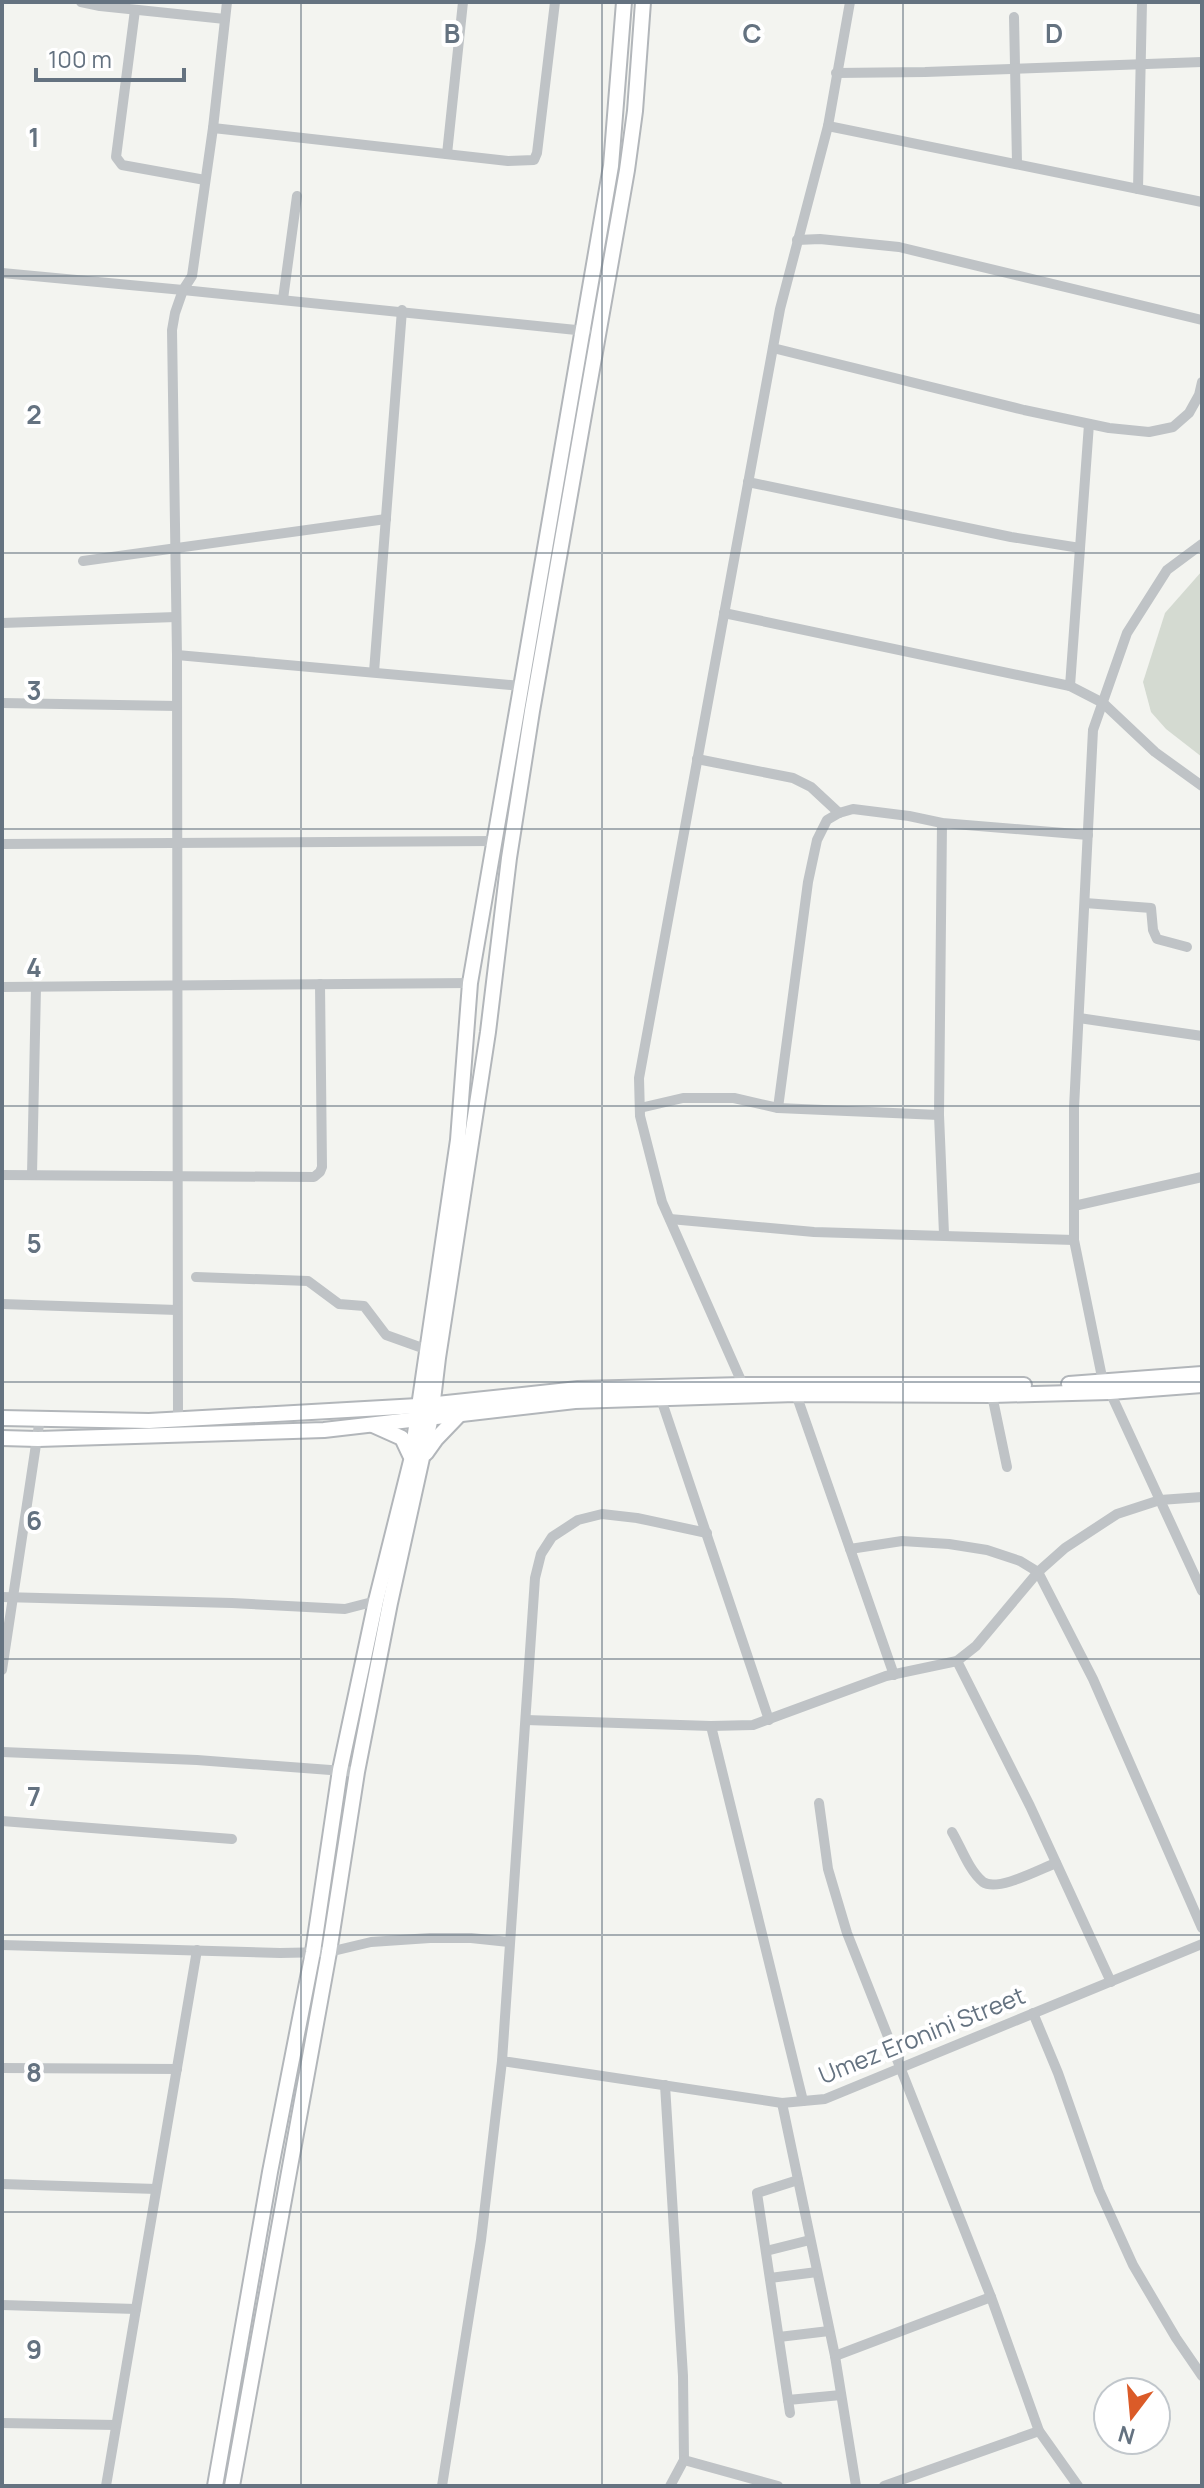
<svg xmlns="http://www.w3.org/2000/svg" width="1204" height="2488" viewBox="0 0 1204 2488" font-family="Manrope,sans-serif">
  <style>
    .green { fill: #d4dad1 }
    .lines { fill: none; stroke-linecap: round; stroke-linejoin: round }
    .major-casing { stroke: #b2b6ba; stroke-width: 18 }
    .minor { stroke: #bfc3c6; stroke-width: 10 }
    .major { stroke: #fff; stroke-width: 14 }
    .grid { fill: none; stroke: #647280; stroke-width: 2; stroke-opacity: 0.55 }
    .labels { text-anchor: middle; stroke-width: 8; stroke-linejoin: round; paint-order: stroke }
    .street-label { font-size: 24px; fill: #647280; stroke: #fff }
    .grid-label { font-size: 26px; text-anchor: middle; font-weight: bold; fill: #647280; stroke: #fff; stroke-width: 8; stroke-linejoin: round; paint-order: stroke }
  </style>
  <rect width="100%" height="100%" fill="#f3f4f0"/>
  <polygon class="green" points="1202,571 1202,757 1166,729 1151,712 1143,682 1165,613"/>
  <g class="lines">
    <defs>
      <g id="major">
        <polyline points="1069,1384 1202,1374"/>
        <polyline points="2,1418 149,1421 418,1406 578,1389 743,1385 1024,1385"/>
        <polyline points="373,1425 402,1438 410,1455"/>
        <polyline points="2,1438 38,1439 324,1430 575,1401 796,1394 992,1395 1110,1392 1202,1385"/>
        <polyline points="426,1453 436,1439 460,1414"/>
        <polyline points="215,2486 270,2172 313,1952 340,1770 376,1601 411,1461 458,1140 470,983 611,166 624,2"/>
        <polyline points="232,2486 329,1952 357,1772 390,1603 431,1417 438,1358 488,1032 509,858 532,711 627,170 635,111 643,2"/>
      </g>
    </defs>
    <use href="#major" class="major-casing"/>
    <g class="minor">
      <polyline points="81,2 100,6 225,19"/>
      <polyline points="227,2 213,128 192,276 183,290 586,331"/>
      <polyline points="135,10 116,157 122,165 205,180"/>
      <polyline points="1014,17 1017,163"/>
      <polyline points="836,73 925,72 1202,62"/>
      <polyline points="828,126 850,2"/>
      <polyline points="213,128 508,161 534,160 537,153 555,2"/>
      <polyline points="447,154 463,2"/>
      <polyline points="1138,189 1142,2"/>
      <polyline points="797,240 820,239 899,247 1202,320"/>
      <polyline points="2,273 183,290 175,313 172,330 177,655 178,1419"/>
      <polyline points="283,299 297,196"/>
      <polyline points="773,348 1024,410 1109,428 1149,432 1173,427 1189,413 1199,395 1202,382"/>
      <polyline points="748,482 1011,537 1080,548"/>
      <polyline points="83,561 386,519"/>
      <polyline points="724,613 1070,686 1103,703 1155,752 1202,786"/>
      <polyline points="2,623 176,617"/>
      <polyline points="177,655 521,686"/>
      <polyline points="374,672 402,310"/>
      <polyline points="1070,686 1089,424"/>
      <polyline points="2,703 177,706"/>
      <polyline points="697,759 793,778 811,787 839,813"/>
      <polyline points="942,823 939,1115 944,1234"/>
      <polyline points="2,844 494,841"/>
      <polyline points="1085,903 1151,908 1153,930 1157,939 1187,947"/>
      <polyline points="2,987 470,983"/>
      <polyline points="1079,1018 1202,1036"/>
      <polyline points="640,1108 683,1098 734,1098 778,1108 939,1115"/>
      <polyline points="778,1108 808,882 817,840 827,820 839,813 853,809 909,816 942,823 1088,835"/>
      <polyline points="2,1175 314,1177 320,1172 322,1167 320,984"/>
      <polyline points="32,1175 36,987"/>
      <polyline points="1074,1206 1202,1177"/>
      <polyline points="670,1219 814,1232 1074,1240"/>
      <polyline points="196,1277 308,1281 339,1304 364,1306 386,1335 428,1350"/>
      <polyline points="2,1304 177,1310"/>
      <polyline points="1103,1382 1074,1240 1074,1108 1093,730 1127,633 1167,570 1202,544"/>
      <polyline points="743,1385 662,1202 640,1116 639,1078 780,309 828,126 1202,202"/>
      <polyline points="1110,1392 1202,1591"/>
      <polyline points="796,1394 894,1675"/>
      <polyline points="992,1395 1007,1467"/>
      <polyline points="661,1399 769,1720"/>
      <polyline points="850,1549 902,1541 949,1544 987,1550 1020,1561 1038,1572 1093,1679 1202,1928"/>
      <polyline points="2,1597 232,1603 345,1609 376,1601"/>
      <polyline points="957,1661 1030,1806 1111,1982"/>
      <polyline points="2,1670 40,1418"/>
      <polyline points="526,1720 711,1726 753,1725 886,1676 957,1661 976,1646 1038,1572 1065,1548 1117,1514 1160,1500 1202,1497"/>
      <polyline points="711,1726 803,2101"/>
      <polyline points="2,1752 197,1760 357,1772"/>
      <polyline points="819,1803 828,1869 847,1933 991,2297 1039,2431 1078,2486"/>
      <polyline points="2,1821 232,1839"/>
      <path d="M952 1832C961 1847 969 1871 983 1882 998 1892 1040 1869 1056 1863"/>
      <polyline points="2,1945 280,1953 329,1952 371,1942 430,1938 471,1938 509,1942"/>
      <polyline points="1033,2013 1058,2073 1099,2190 1133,2265 1176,2338 1202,2376"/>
      <polyline points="502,2061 782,2103 825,2099 1202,1944"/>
      <polyline points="2,2068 177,2069"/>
      <polyline points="665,2085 683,2376 684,2460 670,2486"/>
      <polyline points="782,2103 835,2356 856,2486"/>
      <polyline points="2,2184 156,2189"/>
      <polyline points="766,2251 810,2240"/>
      <polyline points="770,2278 817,2272"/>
      <polyline points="2,2305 136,2309"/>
      <polyline points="779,2337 829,2331"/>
      <polyline points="835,2356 991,2297"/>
      <polyline points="788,2400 841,2395"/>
      <polyline points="790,2413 757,2193 798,2180"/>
      <polyline points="2,2423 116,2425"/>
      <polyline points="684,2460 778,2486"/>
      <polyline points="106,2486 197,1950"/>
      <polyline points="442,2486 481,2240 502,2061 535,1578 541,1554 552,1537 578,1520 602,1514 637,1518 707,1533"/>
      <polyline points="884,2486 1039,2431"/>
    </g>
    <use href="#major" class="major"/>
  </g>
  <path class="grid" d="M301 2V2486M602 2V2486M903 2V2486M2 276H1202M2 553H1202M2 829H1202M2 1106H1202M2 1382H1202M2 1659H1202M2 1935H1202M2 2212H1202"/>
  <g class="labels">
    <g class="street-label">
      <text transform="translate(922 2036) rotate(-22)" y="8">Umez Eronini Street</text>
    </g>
  </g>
  <g class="grid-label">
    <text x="452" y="43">B</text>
    <text x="752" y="43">C</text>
    <text x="1054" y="43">D</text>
    <text x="34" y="147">1</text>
    <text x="34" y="424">2</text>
    <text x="34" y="700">3</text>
    <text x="34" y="977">4</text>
    <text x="34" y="1253">5</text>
    <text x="34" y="1530">6</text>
    <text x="34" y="1806">7</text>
    <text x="34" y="2082">8</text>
    <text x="34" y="2359">9</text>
  </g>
  <rect width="1204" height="2488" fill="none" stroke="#647280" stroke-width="8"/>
  <g transform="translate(1132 2416) rotate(196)"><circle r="38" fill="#ffffff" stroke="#c1c7cc" stroke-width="2"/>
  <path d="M0-6L14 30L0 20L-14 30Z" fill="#db5b28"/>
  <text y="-12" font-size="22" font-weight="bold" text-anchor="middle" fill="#647280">N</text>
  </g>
  <path d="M36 68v12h148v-12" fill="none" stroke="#647280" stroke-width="4"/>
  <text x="48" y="68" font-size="24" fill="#647280" stroke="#ffffff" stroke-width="6" paint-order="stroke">100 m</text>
</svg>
